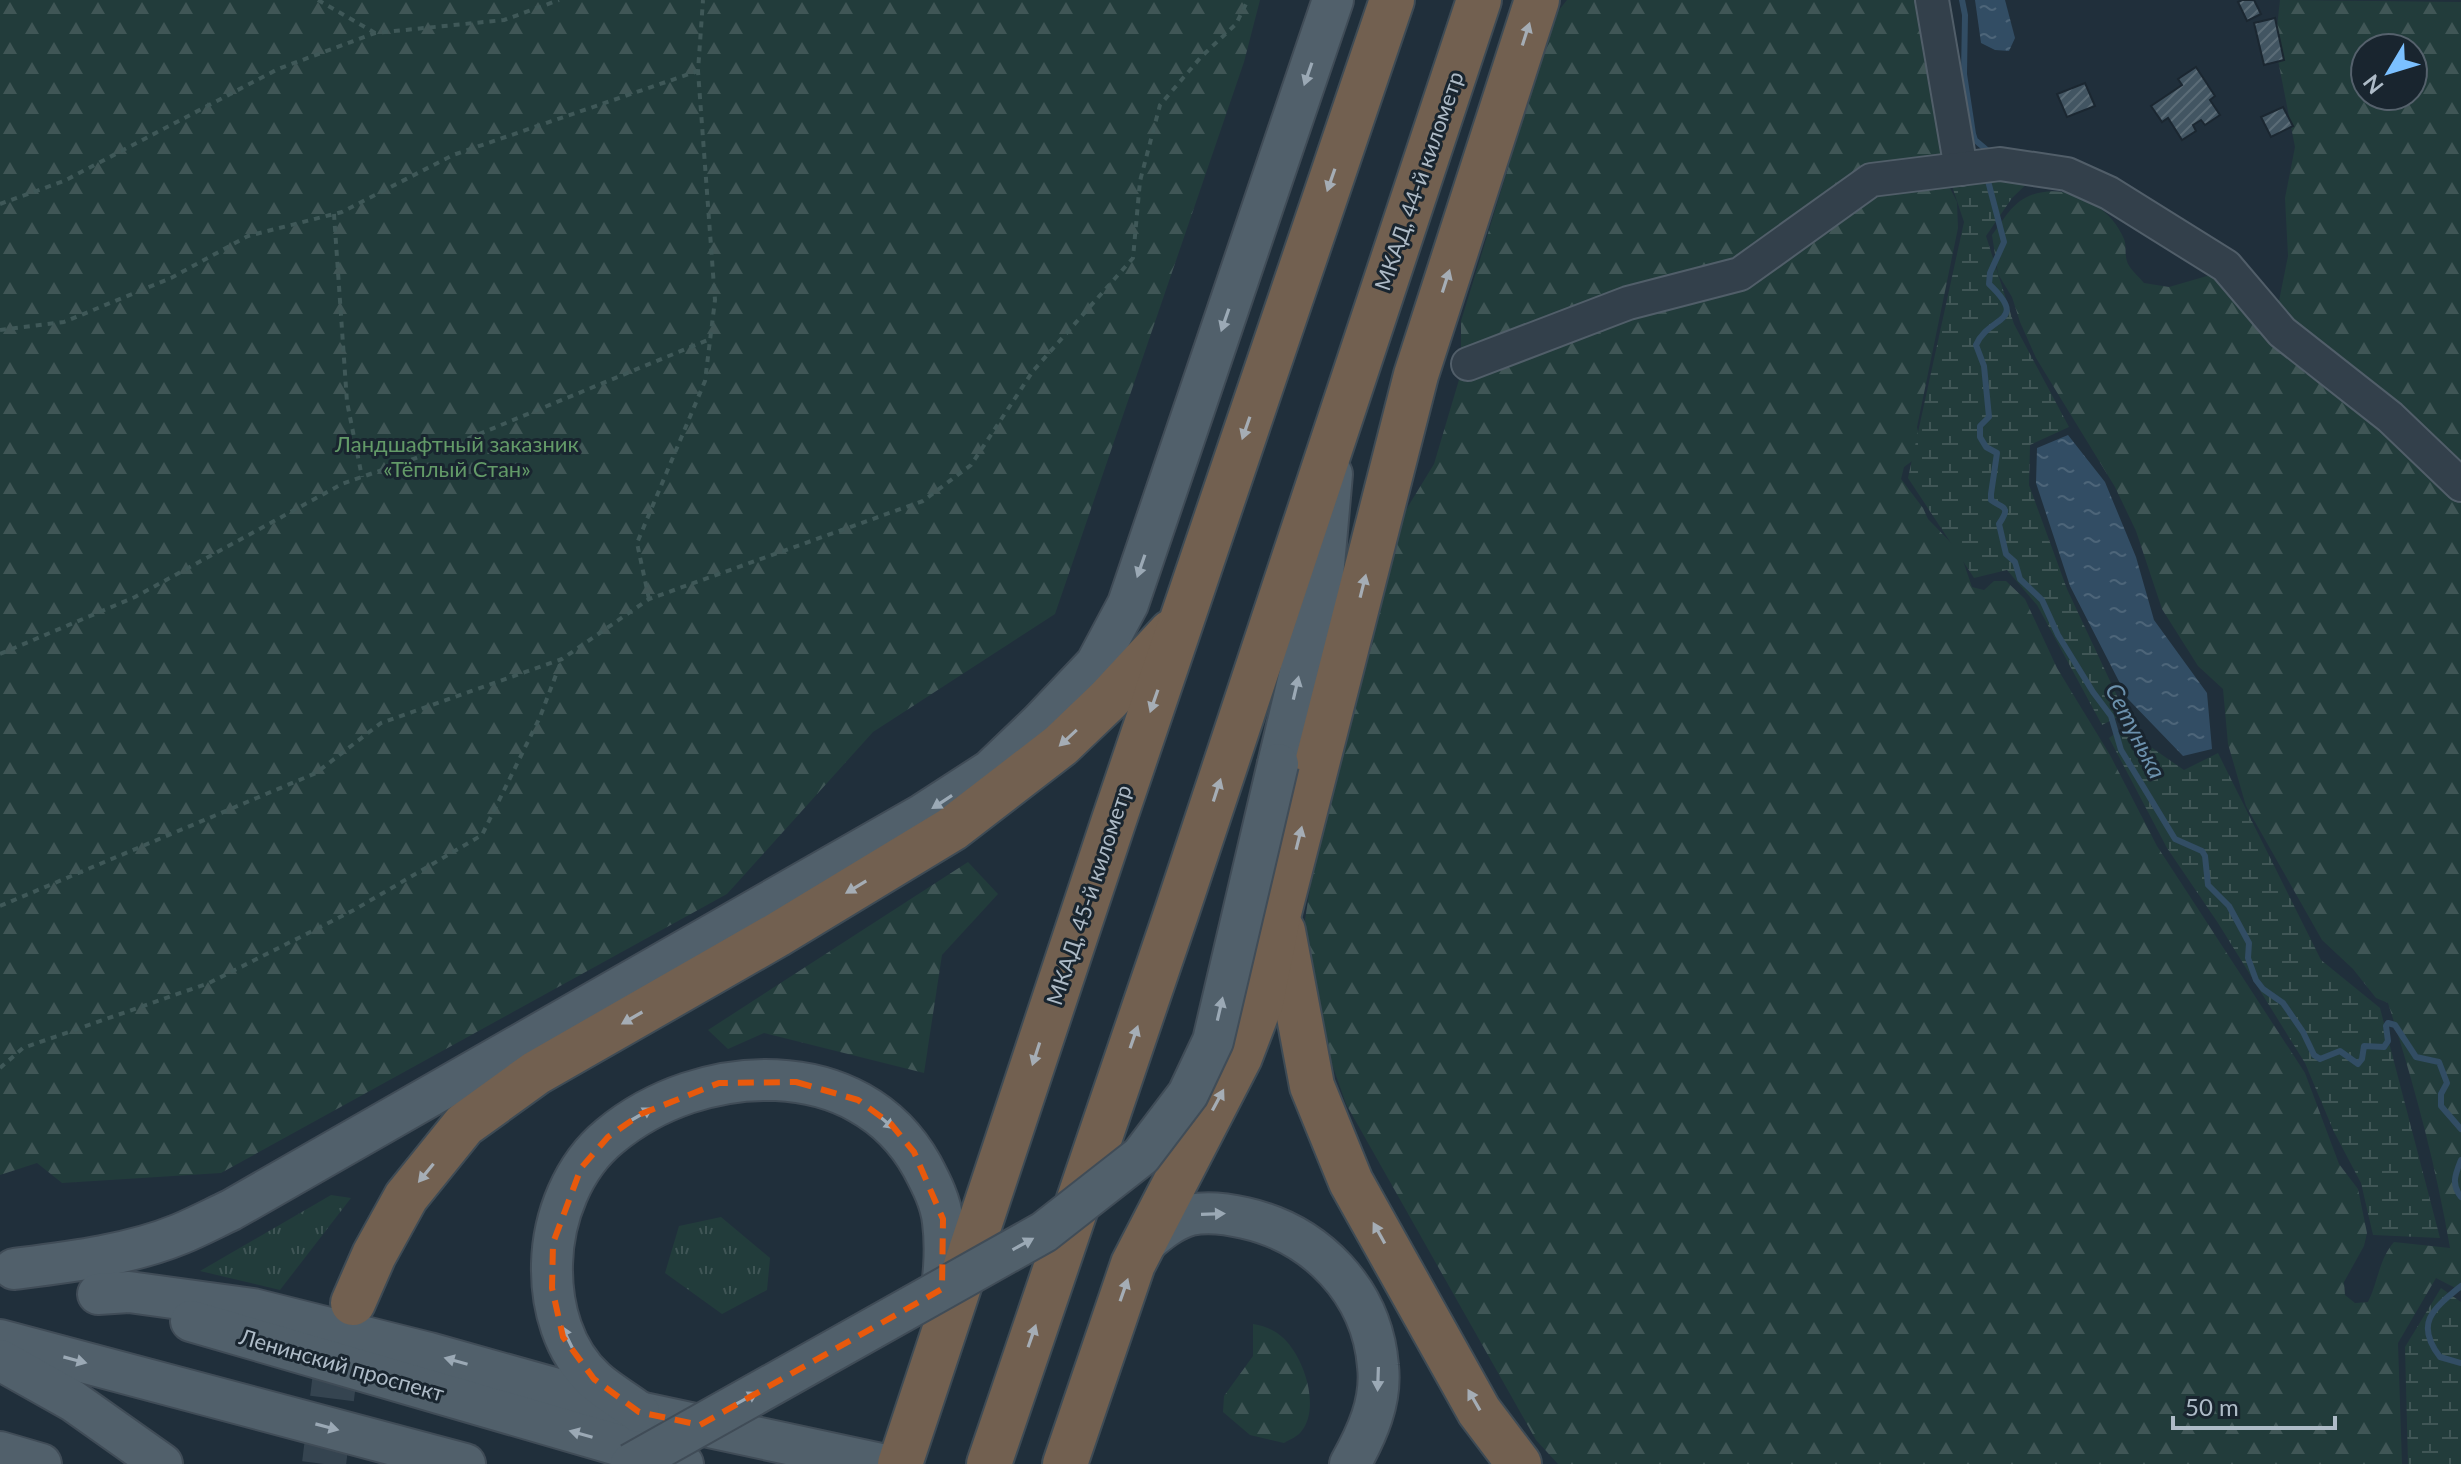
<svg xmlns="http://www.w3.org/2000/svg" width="2461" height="1464" viewBox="0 0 2461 1464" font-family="Lato,sans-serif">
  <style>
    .grass { fill: url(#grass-tufts) }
    .forest { fill: url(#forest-firs); fill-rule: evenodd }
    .wetland { fill: url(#wetland-marsh) }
    .water { fill: url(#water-ripples) }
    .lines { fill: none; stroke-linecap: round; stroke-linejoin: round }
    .stream { stroke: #324d64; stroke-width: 6 }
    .building { fill: url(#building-hatch); stroke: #1b2731; stroke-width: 2 }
    .highway-tunnel { stroke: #354450; stroke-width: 44; stroke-dasharray: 44 22; stroke-linecap: butt }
    .minor-casing { stroke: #515e69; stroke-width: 36 }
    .major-casing { stroke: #404c57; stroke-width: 44 }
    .highway-casing { stroke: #3e4b55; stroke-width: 48 }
    .path { stroke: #3f5858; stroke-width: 4; stroke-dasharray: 6 6; stroke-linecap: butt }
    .minor { stroke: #33404b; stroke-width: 32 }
    .major { stroke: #51606b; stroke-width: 40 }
    .highway { stroke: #726050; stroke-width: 44 }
    .major-bridge-casing { stroke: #404c57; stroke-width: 44; stroke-linecap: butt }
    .major-bridge { stroke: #51606b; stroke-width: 40 }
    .oneway { fill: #a5adb5 }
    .oneway2 { fill: #9ba9b5 }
    .marked { fill: none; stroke: #e8590c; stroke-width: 6; stroke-dasharray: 16 10; stroke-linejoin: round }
    .labels { text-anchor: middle; stroke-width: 6; stroke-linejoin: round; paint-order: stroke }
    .street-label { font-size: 22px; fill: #aebbc7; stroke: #19252f }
    .park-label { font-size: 22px; fill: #639a68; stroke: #19252f }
    .water-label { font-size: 24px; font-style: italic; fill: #6c91ad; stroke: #19252f }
  </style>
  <defs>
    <pattern id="grass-tufts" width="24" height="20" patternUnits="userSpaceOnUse" patternTransform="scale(2)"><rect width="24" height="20" fill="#223c3b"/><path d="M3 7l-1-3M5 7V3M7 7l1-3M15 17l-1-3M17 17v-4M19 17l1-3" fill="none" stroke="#405656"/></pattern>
    <pattern id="forest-firs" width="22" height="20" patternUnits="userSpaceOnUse" patternTransform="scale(2)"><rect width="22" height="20" fill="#223c3b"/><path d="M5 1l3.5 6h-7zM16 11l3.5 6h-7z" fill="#405656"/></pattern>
    <pattern id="wetland-marsh" width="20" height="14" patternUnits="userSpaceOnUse" patternTransform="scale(2)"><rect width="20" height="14" fill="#223c3b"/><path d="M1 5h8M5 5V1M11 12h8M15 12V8" fill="none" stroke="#405656"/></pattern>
    <pattern id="water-ripples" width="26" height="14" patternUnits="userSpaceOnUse" patternTransform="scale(2)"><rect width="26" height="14" fill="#324d64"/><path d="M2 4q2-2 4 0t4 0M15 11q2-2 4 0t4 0" fill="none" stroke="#4d6579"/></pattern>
    <pattern id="building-hatch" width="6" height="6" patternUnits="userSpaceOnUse" patternTransform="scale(2)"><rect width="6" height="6" fill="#425562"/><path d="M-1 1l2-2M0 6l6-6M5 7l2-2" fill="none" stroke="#5b6c77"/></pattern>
  </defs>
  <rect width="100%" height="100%" fill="#202f3b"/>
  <g class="grass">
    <polygon points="331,1195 351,1198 280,1290 200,1271"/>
    <polygon points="721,1217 770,1258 767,1290 722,1314 665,1273 679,1226"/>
  </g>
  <g class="forest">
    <polygon points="0,0 1260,0 1244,62 1055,614 873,732 727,894 221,1173 62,1183 37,1163 0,1175"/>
    <path d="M1567 0H1922L1943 142 1940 168 1957 202 1958 228 1917 427 1923 453 1904 467 1901 479 1923 508 1928 519 1960 552 1972 587 1984 590 1994 581H2006L2025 599 2057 668 2110 755 2157 846 2305 1073 2339 1164 2358 1189 2367 1233 2364 1246 2344 1282 2345 1295 2355 1303 2368 1302C2378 1282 2379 1259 2394 1242L2450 1248C2436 1165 2414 1084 2388 1003L2376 998 2353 969 2322 940 2246 806 2228 744 2223 689 2198 666 2162 609 2136 531 2115 487 2036 358 2020 322 2012 297 1998 274 1992 235C2002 222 2011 205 2025 198 2060 179 2109 202 2124 239 2127 246 2124 256 2128 264 2131 270 2139 277 2144 283L2169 287 2207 276H2220L2257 310 2279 301 2288 256 2285 198 2295 147 2275 45 2280 0 2461 2V1291L2436 1278 2398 1343 2402 1464H1558L1536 1440 1346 1104 1314 1013 1303 932 1320 825 1393 531 1434 464 1461 373V321L1555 15ZM2365 48H2413V96H2365Z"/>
    <polygon points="968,862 998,894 942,955 924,1073 764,1033 728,1049 708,1030"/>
    <path d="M1253 1324C1264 1326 1273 1329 1281 1336 1304 1355 1322 1409 1300 1433 1296 1437 1289 1440 1284 1443L1250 1435 1223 1412 1224 1396 1253 1356Z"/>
  </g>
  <g class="wetland">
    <polygon points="2035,176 2012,198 1986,236 2014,324 2069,427 2030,445 2029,485 2067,589 2125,713 2102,725 2037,605 2007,570 1974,578 1908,478 1964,222 1949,177"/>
    <polygon points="2130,723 2145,743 2184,770 2218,753 2321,960 2380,1008 2440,1238 2373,1235 2361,1183 2334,1132 2305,1063 2218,923 2167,848 2109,738"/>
    <polygon points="2441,1288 2461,1302 2461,1464 2408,1464 2405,1347"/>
  </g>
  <g class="water">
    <polygon points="1975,0 2005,0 2015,38 2009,51 1995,50 1981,43"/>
    <polygon points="2068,435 2105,482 2136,557 2154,620 2207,693 2212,749 2183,756 2128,699 2070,586 2036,483 2037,448"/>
  </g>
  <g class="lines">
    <g class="stream">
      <polyline points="1962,0 1965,15 1964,74 1973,134 1975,140 1988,151 1987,157"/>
      <path d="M1987 177 2004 242 1990 273 1989 284C2030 323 1989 315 1976 345L1984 366 1989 417 1980 426V437L1986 447 1997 453 1991 494V500C2004 509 2011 506 1999 524L2006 554 2015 562 2020 579 2042 600 2058 635 2093 692 2111 716 2121 750 2175 839 2202 851 2205 856 2208 885 2229 906 2249 943 2248 958 2256 980 2263 989 2283 1003 2303 1032 2314 1055 2320 1059 2340 1051 2358 1064 2362 1059 2364 1046 2384 1047 2388 1041 2386 1026 2388 1023 2395 1025 2416 1057 2439 1062 2447 1083 2441 1094V1106L2461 1129"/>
      <path d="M2461 1160C2455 1175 2451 1184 2461 1197"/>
      <path d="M2461 1286C2433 1309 2414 1323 2440 1357L2461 1363"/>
    </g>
  </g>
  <g class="building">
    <polygon points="2242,0 2254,0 2261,14 2247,21 2238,2"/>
    <polygon points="2275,18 2284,60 2264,65 2254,23"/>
    <polygon points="2196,67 2215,96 2210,100 2220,115 2205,125 2201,120 2193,125 2196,131 2182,140 2168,118 2162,122 2151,106 2182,85 2178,79"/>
    <polygon points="2085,83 2095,106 2067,117 2057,94"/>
    <polygon points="2283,107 2293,126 2271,137 2261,117"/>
  </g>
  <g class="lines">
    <polyline class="highway-tunnel" points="324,1464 335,1374 348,1324"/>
    <defs>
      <g id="minor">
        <polyline points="1932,0 1961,169"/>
        <polyline points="1468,364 1628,303 1740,274 1871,180 2000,164 2067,174 2109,193 2226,266 2282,332 2390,417 2461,485"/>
      </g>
      <g id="major">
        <polyline points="1278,764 1323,576 1332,474"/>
        <path d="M1144 1244C1158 1232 1172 1220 1190 1215 1208 1211 1228 1214 1245 1218 1316 1234 1372 1291 1378 1366 1382 1401 1367 1434 1350 1464"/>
        <path d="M14 1269C69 1262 129 1255 180 1234 197 1227 214 1218 231 1210L923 814 991 770 1040 723 1096 664 1128 604 1333 0"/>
        <polyline points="98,1294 129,1292 253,1309 429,1353 639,1412 881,1464"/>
        <polyline points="191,1321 683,1464"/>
        <polyline points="0,1340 465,1464"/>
        <polyline points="0,1360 73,1401 162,1464"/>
        <path d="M639 1412C625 1401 608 1392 595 1380 563 1351 551 1306 552 1264 553 1217 573 1166 610 1136 700 1061 859 1052 922 1166 931 1183 941 1202 943 1222 947 1253 943 1282 939 1312"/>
        <polyline points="0,1452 41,1464"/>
      </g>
      <g id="highway">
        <polyline points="1283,931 1312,1086 1351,1182 1479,1411 1519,1464"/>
        <polyline points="353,1303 374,1255 406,1197 464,1125 536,1073 777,935 952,829 1061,745 1108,700 1171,632"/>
        <polyline points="900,1464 1114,820 1392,0"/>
        <polyline points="989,1464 1177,911 1479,0"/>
        <polyline points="1065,1464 1133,1264 1240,1057 1261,1002 1279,913 1416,375 1537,0"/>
      </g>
    </defs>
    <use href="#minor" class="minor-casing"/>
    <use href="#major" class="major-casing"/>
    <use href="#highway" class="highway-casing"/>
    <g class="path">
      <polyline points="318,0 375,33"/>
      <polyline points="0,204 64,181 278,69 375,33 504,20 559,0"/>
      <polyline points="334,214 347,402 362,477"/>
      <polyline points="0,330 64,322 171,278 248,236 342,212 453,155 698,71"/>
      <polyline points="649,599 637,543 705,381 715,300 698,71 703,0"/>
      <polyline points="0,654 135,597 342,484 450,446 710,339"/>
      <polyline points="0,906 316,773 381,723 562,659 649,599 923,501 971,465 1033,371 1133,258 1140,181 1160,105 1201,57 1236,24 1248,0"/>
      <polyline points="0,1068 23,1048 209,983 354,910 482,835 540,717 562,659"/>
    </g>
    <use href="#minor" class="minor"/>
    <use href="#major" class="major"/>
    <use href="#highway" class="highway"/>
    <defs>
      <polyline id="major-bridge" points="631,1464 1044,1232 1141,1156 1188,1094 1213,1041 1278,764"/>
    </defs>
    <use href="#major-bridge" class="major-bridge-casing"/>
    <use href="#major-bridge" class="major-bridge"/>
  </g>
  <defs><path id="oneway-solid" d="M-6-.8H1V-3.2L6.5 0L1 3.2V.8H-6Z" transform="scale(2)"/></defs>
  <g class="oneway">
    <use href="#oneway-solid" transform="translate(1526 34) rotate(-72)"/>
    <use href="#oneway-solid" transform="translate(1331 180) rotate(109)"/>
    <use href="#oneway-solid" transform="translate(1446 281) rotate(-72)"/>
    <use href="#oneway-solid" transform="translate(1246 428) rotate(109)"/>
    <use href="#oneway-solid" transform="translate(1363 586) rotate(-76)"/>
    <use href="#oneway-solid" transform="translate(1154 701) rotate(109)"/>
    <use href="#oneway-solid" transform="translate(1068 738) rotate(137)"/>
    <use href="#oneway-solid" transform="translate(1217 790) rotate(-72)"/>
    <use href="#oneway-solid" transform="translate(1299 838) rotate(-76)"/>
    <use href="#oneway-solid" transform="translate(856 887) rotate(149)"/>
    <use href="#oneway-solid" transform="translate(632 1018) rotate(150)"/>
    <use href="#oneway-solid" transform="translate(1134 1037) rotate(-71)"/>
    <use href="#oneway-solid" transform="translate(1036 1054) rotate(108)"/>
    <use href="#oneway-solid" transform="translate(1218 1100) rotate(-62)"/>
    <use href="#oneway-solid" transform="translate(426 1173) rotate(129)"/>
    <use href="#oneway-solid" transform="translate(1379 1233) rotate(-119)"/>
    <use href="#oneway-solid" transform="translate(1124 1290) rotate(-71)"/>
    <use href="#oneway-solid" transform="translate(1032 1336) rotate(-71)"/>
    <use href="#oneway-solid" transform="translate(1474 1400) rotate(-120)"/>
  </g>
  <g class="oneway2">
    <use href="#oneway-solid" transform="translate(1308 74) rotate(109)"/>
    <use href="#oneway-solid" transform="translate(1225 320) rotate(109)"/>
    <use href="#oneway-solid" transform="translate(1141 566) rotate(109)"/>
    <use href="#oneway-solid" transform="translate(1296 688) rotate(-77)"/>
    <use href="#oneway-solid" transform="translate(942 802) rotate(147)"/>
    <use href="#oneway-solid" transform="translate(1220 1009) rotate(-77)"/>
    <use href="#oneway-solid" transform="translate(642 1114) rotate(-30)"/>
    <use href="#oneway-solid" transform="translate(885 1121) rotate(40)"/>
    <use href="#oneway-solid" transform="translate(1213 1214) rotate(-2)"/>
    <use href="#oneway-solid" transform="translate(1023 1244) rotate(-29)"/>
    <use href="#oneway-solid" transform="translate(567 1337) rotate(-116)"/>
    <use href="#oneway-solid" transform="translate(75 1360) rotate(15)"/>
    <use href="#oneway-solid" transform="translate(456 1361) rotate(-164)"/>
    <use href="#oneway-solid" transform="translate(1378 1379) rotate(92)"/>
    <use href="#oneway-solid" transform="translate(747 1398) rotate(-29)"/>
    <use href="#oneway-solid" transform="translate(327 1427) rotate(15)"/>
    <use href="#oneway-solid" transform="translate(581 1434) rotate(-164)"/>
  </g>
  <path class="marked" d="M796 1082 858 1100 891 1124 914 1152 943 1219 942 1289 700 1425 639 1412 594 1379 563 1337 552 1288 553 1243 581 1168 608 1137 641 1114 719 1083Z"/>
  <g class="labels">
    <g class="street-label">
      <text transform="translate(1419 181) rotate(-71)" y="8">МКАД, 44-й километр</text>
      <text transform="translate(1089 895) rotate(-72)" y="8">МКАД, 45-й километр</text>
      <text transform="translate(342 1365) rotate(16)" y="8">Ленинский проспект</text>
    </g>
    <g class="park-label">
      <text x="457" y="452">Ландшафтный заказник<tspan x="457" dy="25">«Тёплый Стан»</tspan></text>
    </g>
    <g class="water-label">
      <text transform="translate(2135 731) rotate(63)" y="8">Сетунька</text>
    </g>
  </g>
  <g transform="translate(2389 72) rotate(232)"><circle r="38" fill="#19252f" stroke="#55616c" stroke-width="2"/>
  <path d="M0-6L14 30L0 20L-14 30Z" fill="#7bc0ff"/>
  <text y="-12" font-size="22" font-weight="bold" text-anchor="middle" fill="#aebbc7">N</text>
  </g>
  <path d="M2173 1416v12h162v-12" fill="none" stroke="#aebbc7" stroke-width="4"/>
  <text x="2185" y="1416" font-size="24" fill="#aebbc7" stroke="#19252f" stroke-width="6" paint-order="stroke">50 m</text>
</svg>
